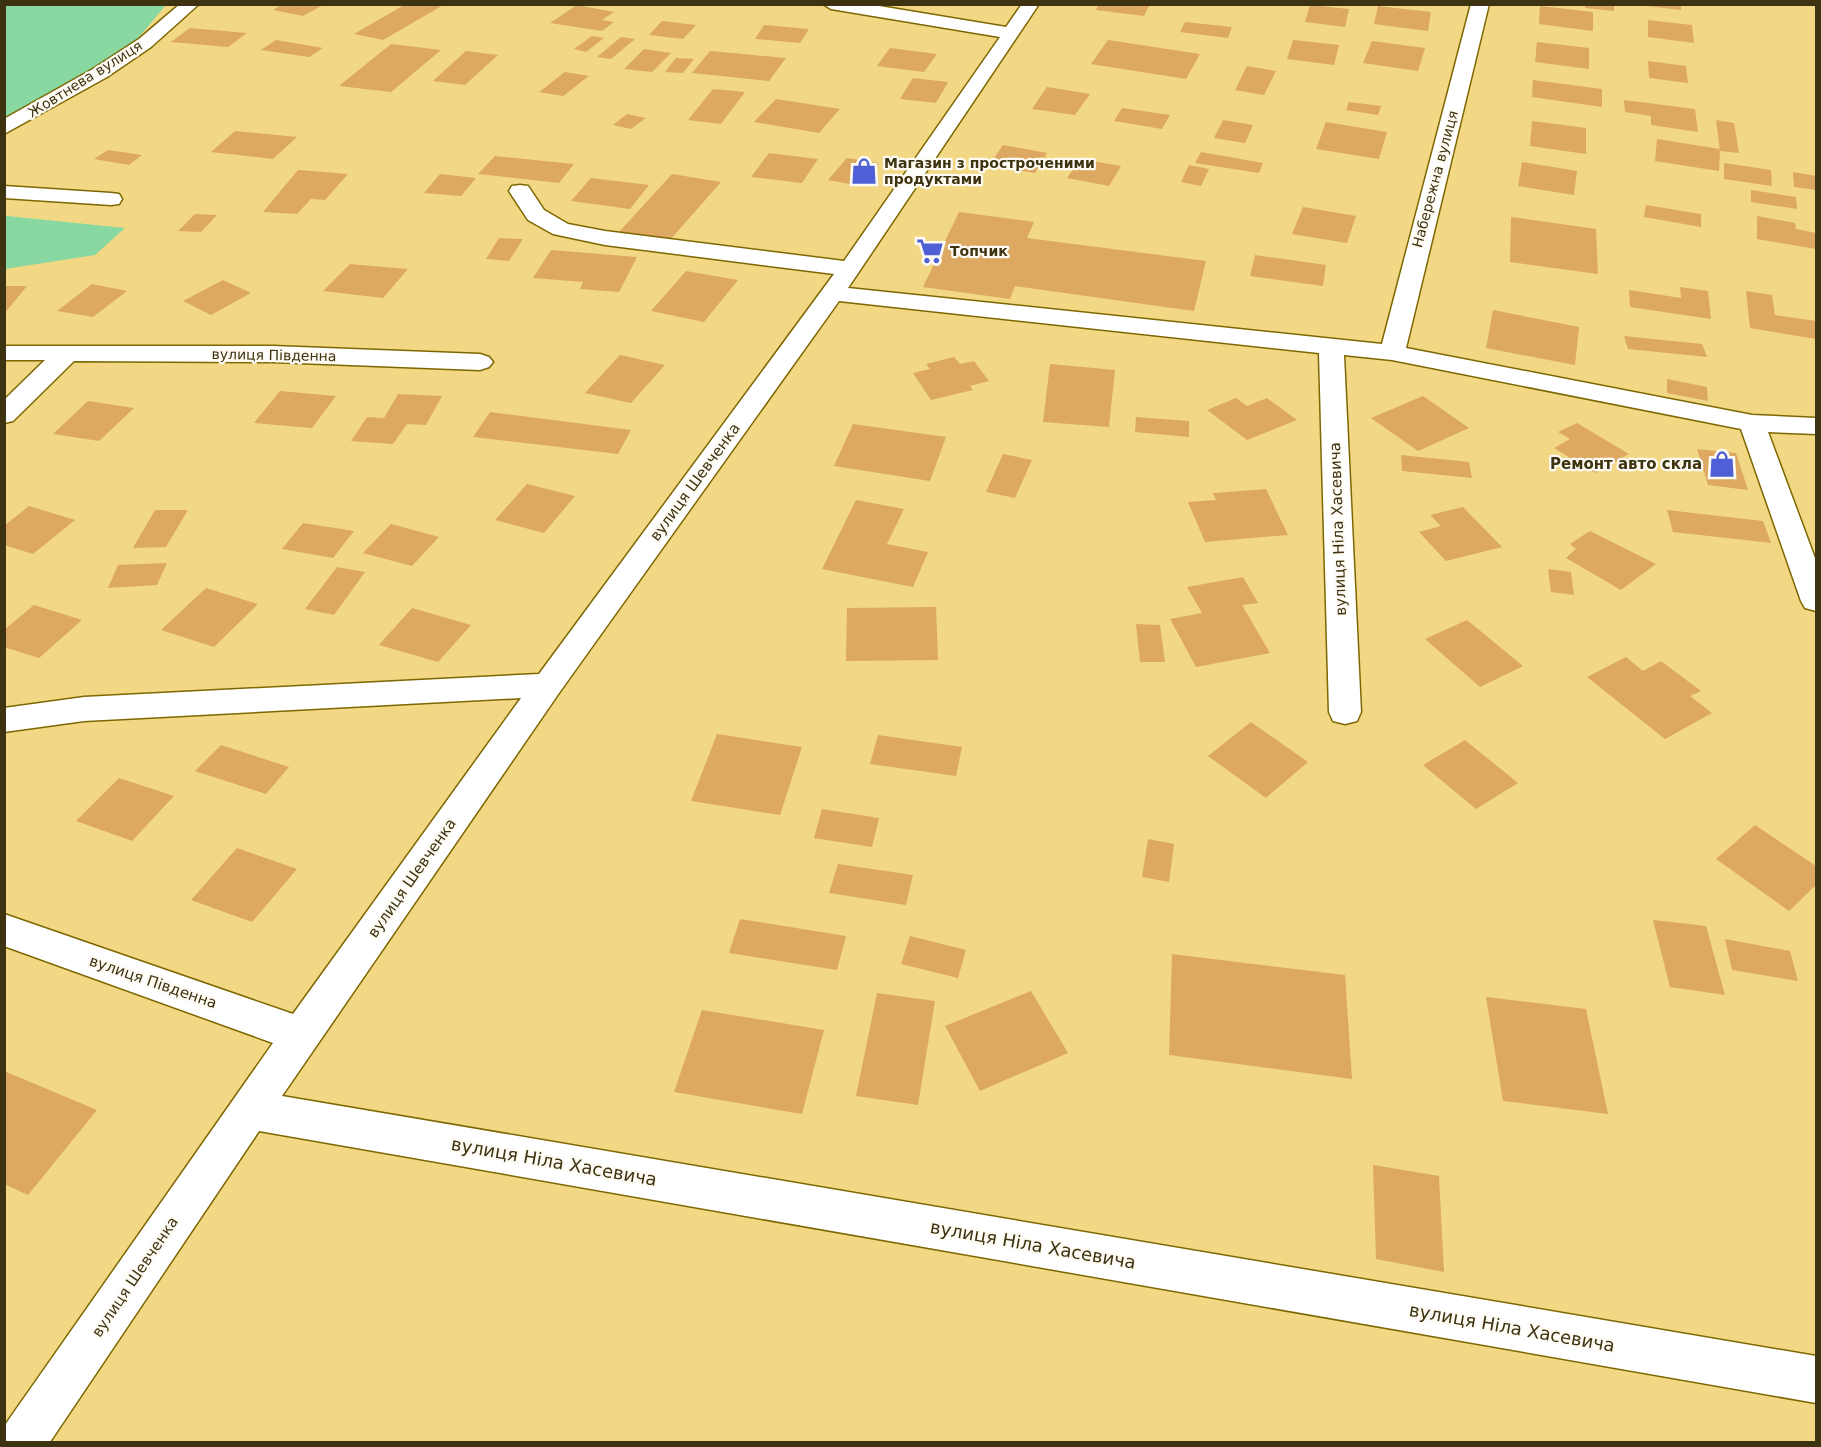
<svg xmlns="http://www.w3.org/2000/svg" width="1821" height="1447" viewBox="0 0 1821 1447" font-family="'DejaVu Sans',sans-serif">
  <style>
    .green { fill: #89d8a1 }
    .building { fill: #dca862 }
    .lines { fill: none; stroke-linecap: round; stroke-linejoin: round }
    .minor-casing { stroke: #7e6700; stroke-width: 3 }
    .minor { fill: #fff; fill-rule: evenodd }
    .labels { text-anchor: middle; stroke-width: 4.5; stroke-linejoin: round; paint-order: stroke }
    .far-street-label { font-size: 14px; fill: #3e3310; stroke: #fdfbf3 }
    .far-poi-label { font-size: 14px; font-weight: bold; fill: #3e3310; stroke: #fdfbf3; text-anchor: start }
    .poi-label { font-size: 15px; font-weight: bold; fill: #3e3310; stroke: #fdfbf3; text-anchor: end }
    .street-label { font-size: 15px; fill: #3e3310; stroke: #fdfbf3 }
    .near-street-label { font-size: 18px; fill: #3e3310; stroke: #fdfbf3 }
  </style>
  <rect width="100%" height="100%" fill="#f2d885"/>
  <g class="green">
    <polygon points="5,5 166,5 139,37 112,62 5,129"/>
    <polygon points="5,216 7,216 125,228 95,255 5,269"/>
  </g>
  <g class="building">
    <polygon points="283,4 325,4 303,16 273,10"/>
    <polygon points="406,4 445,4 383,40 354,34"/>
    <polygon points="1099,4 1150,4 1144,16 1096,10"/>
    <polygon points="1586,4 1614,4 1614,11 1585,8"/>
    <polygon points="1647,4 1681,4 1681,10 1647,6"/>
    <polygon points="577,5 614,12 602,20 614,22 602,31 550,23"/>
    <polygon points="1310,5 1349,9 1345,27 1305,22"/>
    <polygon points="1378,6 1431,12 1428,31 1374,24"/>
    <polygon points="1540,6 1593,12 1593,31 1539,24"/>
    <polygon points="1648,20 1692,25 1694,43 1648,37"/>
    <polygon points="662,21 696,25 683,39 649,35"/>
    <polygon points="1185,22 1232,27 1228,38 1180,32"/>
    <polygon points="764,25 809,29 800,43 755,39"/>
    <polygon points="190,28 247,33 228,47 171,42"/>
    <polygon points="592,36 604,38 586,52 574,49"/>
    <polygon points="621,37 635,39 611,59 597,57"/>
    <polygon points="276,40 323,48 309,57 261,50"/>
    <polygon points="1108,40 1200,54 1186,79 1091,64"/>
    <polygon points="1293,40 1339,45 1334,65 1287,59"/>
    <polygon points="1372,41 1425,48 1418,71 1363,63"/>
    <polygon points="1537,42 1589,48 1589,69 1535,62"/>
    <polygon points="391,44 441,50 391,92 339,86"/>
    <polygon points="890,48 937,54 924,72 877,66"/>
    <polygon points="644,49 671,53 652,72 624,69"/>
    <polygon points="466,51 498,55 465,85 433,81"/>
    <polygon points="710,51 786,58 769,81 692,73"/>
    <polygon points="676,58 694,59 683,73 665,72"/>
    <polygon points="1648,61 1686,66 1688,83 1649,78"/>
    <polygon points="1247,66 1276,71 1264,95 1235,90"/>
    <polygon points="565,72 589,76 563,96 539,92"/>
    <polygon points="913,78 948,82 936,103 900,99"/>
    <polygon points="1533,80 1602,89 1602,107 1532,97"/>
    <polygon points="1047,87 1090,94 1075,115 1032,109"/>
    <polygon points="713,89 745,92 721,124 688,120"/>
    <polygon points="776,99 840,109 819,133 754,122"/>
    <polygon points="1624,100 1695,109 1698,132 1651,125 1651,116 1625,112"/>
    <polygon points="1349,102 1381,106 1378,115 1346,110"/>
    <polygon points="1122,108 1170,115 1162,129 1114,121"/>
    <polygon points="627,114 646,118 631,129 613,125"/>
    <polygon points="1223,120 1253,125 1245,143 1214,138"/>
    <polygon points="1716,120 1734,123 1739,153 1720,151"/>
    <polygon points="1532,121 1586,128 1586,154 1530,146"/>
    <polygon points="1326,122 1387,132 1379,159 1316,149"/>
    <polygon points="235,131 297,137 273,159 211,152"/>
    <polygon points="1657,139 1720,149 1719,171 1655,161"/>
    <polygon points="1003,145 1047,153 1035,173 989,165"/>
    <polygon points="108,150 142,155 129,165 94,159"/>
    <polygon points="1201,152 1263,163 1259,173 1195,163"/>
    <polygon points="769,153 818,159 802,183 751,177"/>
    <polygon points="495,156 574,164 559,183 478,174"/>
    <polygon points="847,158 879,163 861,186 828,180"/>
    <polygon points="1080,159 1121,166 1109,186 1067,178"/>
    <polygon points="1522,162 1577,171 1574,195 1518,186"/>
    <polygon points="1724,163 1771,170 1772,186 1724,179"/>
    <polygon points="1189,165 1209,169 1201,186 1181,182"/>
    <polygon points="298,170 348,174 325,200 311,199 297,214 263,212"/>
    <polygon points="1793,172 1816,176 1816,190 1794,187"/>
    <polygon points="440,174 476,178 461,196 424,193"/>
    <polygon points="672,174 721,182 670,240 619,232"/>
    <polygon points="591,178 649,185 630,209 571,201"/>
    <polygon points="1751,190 1796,197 1797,209 1751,202"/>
    <polygon points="1646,205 1701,214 1701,227 1644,217"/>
    <polygon points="1303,207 1356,216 1347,243 1292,234"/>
    <polygon points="959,212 1034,222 1027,238 1206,261 1194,311 1015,286 1010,299 923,287"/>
    <polygon points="195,214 217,215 201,232 178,231"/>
    <polygon points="1757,216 1795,223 1796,229 1816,233 1816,249 1757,239"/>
    <polygon points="1511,217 1596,229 1598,274 1510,262"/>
    <polygon points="499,238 523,239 509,261 486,259"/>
    <polygon points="551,250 637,257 619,292 580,289 583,282 533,278"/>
    <polygon points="1255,255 1326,265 1323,286 1250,276"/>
    <polygon points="350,264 408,269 383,298 323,291"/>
    <polygon points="686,271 738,280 704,322 651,311"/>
    <polygon points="223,280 251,293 211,315 183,301"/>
    <polygon points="92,284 127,291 93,317 57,311"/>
    <polygon points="4,286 27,286 4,314"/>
    <polygon points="1680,287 1708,291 1711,319 1630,307 1629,290 1681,298"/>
    <polygon points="1746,291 1772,295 1775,315 1816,321 1816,339 1750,328"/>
    <polygon points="1493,310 1579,327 1575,365 1486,348"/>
    <polygon points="1624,336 1702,344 1707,357 1628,349"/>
    <polygon points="620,355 665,365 631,403 585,393"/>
    <polygon points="954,357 960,364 974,361 989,381 970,386 973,390 931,400 913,373 930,369 926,364"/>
    <polygon points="1050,364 1115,370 1109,427 1043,422"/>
    <polygon points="1667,379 1707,387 1708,401 1667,393"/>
    <polygon points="280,391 336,396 312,428 254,423"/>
    <polygon points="398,394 442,396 426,425 407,424 393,444 351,441 367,417 384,418"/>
    <polygon points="1423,396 1469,428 1418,451 1371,418"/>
    <polygon points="1236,398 1247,406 1267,398 1297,420 1247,440 1207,410"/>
    <polygon points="88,401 134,408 99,441 53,434"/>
    <polygon points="490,412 631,430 618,454 473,437"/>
    <polygon points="1136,417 1189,421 1189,437 1135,432"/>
    <polygon points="1577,423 1629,454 1595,473 1554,448 1570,439 1558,432"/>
    <polygon points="853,424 946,437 930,481 834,466"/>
    <polygon points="1697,449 1736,453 1748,490 1708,485"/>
    <polygon points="1003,454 1032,460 1015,498 986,492"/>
    <polygon points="1401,455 1469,462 1472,478 1402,471"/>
    <polygon points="527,484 575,496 544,533 495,520"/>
    <polygon points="1266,489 1288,535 1205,542 1188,502 1216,500 1213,493"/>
    <polygon points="856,500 904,509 887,544 928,552 913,587 822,569"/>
    <polygon points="29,506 75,520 33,554 4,545 4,526"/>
    <polygon points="1463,507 1502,547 1446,561 1419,532 1441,526 1430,515"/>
    <polygon points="155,510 188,510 166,547 133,548"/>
    <polygon points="1667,510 1763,521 1771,543 1673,532"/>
    <polygon points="303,523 354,531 333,558 282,549"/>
    <polygon points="391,524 439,537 412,566 363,553"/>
    <polygon points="1590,531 1656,564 1621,590 1566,558 1576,549 1570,544"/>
    <polygon points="167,563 157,585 108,588 118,565"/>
    <polygon points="337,567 365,572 334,615 305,609"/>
    <polygon points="1548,569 1571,572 1574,595 1551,592"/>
    <polygon points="1243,577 1258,603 1242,605 1270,653 1196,667 1170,619 1202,613 1187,587"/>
    <polygon points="206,588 258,604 214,647 161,630"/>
    <polygon points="34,605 82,620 39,658 4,647 4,630"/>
    <polygon points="936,607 938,660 846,661 847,608"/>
    <polygon points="412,608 471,625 438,662 379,645"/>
    <polygon points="1467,620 1523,666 1480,687 1425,639"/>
    <polygon points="1136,624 1160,625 1165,662 1140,662"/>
    <polygon points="1626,657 1643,671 1661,661 1701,691 1690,696 1712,713 1665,739 1587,677"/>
    <polygon points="1251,722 1308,762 1266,798 1208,756"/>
    <polygon points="717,734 802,747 780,815 691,801"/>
    <polygon points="878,735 962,747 956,776 870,764"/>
    <polygon points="1465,740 1518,783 1476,809 1423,765"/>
    <polygon points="221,745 289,767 266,794 195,771"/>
    <polygon points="119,778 174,796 132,841 76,821"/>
    <polygon points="822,809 879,818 872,847 814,838"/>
    <polygon points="1755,825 1816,866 1816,885 1789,911 1716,859"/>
    <polygon points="1148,839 1174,844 1169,882 1142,877"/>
    <polygon points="237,848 297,869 252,922 191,900"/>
    <polygon points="838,864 913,875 906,905 829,893"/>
    <polygon points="740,919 846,936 837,970 729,953"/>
    <polygon points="1653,920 1706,926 1725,995 1670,987"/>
    <polygon points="910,936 966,950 958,978 901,964"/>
    <polygon points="1725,939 1790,951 1798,981 1732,970"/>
    <polygon points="1172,954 1345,975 1352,1079 1169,1055"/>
    <polygon points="1031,991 1068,1053 980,1091 945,1026"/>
    <polygon points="877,993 935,1001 918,1105 856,1096"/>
    <polygon points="1486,997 1586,1009 1608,1114 1503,1101"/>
    <polygon points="702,1010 824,1030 802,1114 674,1092"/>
    <polygon points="4,1071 97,1110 28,1195 4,1184"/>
    <polygon points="1373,1165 1439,1176 1444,1272 1376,1259"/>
  </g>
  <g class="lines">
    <defs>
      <g id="minor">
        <polygon points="180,4 199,4 151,47 107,77 4,134 4,119 93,69 139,39"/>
        <polygon points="823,4 867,4 1006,27 1022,4 1039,4 848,288 1382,344 1471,4 1489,4 1406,348 1752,415 1816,418 1816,434 1768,432 1816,561 1816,611 1805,608 1801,601 1741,429 1392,360 1344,355 1361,712 1357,721 1345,724 1333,721 1329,712 1319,353 839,301 559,693 282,1096 1816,1356 1816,1403 259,1131 50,1442 4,1442 5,1425 273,1043 4,946 4,914 293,1014 521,698 84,721 4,732 4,708 84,697 539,674 834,274 605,245 553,234 528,220 509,191 512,186 520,185 528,186 544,210 568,224 605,231 844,261 1000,37 831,9"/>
        <polygon points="4,186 111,193 119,194 122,199 119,204 111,205 4,198"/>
        <polygon points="4,346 273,346 480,354 489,357 493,362 489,367 480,370 273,362 74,361 13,421 4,423 4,400 45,360 4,360"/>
      </g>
    </defs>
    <use href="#minor" class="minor-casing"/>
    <use href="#minor" class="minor"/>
  </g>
  <defs>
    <symbol id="shop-bare" viewBox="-9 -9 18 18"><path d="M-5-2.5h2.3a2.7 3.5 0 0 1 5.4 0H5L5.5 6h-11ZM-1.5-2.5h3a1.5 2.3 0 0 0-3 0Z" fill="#4f5fd5" stroke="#fdfbf3" stroke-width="2.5" paint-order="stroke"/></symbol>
    <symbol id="supermarket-bare" viewBox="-9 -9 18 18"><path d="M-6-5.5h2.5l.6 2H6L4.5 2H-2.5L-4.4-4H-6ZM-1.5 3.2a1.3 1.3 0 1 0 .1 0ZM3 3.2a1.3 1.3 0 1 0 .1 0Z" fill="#4f5fd5" stroke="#fdfbf3" stroke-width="2.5" paint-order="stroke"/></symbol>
  </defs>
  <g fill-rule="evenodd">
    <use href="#shop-bare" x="845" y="152" width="38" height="38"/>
    <use href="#supermarket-bare" x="911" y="232" width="38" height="38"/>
    <use href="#shop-bare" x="1703" y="445" width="38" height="38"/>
  </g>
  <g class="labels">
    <g class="far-street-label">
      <text transform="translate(85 79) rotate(-32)" y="5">Жовтнева вулиця</text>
      <text transform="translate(1435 179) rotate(-75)" y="5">Набережна вулиця</text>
      <text transform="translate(274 355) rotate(1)" y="5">вулиця Південна</text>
    </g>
    <g class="far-poi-label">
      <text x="884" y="168">Магазин з простроченими<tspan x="884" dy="16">продуктами</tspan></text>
      <text x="950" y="256">Топчик</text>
    </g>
    <g class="poi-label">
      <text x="1702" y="469">Ремонт авто скла</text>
    </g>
    <g class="street-label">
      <text transform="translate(695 482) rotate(-54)" y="5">вулиця Шевченка</text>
      <text transform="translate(1338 529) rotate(-92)" y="5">вулиця Ніла Хасевича</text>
      <text transform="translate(412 878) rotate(-55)" y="5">вулиця Шевченка</text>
      <text transform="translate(153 982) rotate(19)" y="5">вулиця Південна</text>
      <text transform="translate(135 1277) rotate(-56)" y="5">вулиця Шевченка</text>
    </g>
    <g class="near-street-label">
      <text transform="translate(554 1162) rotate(10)" y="6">вулиця Ніла Хасевича</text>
      <text transform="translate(1033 1245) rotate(10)" y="6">вулиця Ніла Хасевича</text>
      <text transform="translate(1512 1328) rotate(10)" y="6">вулиця Ніла Хасевича</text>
    </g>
  </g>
  <rect width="1821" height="1447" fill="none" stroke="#3e3310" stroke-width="12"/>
</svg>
